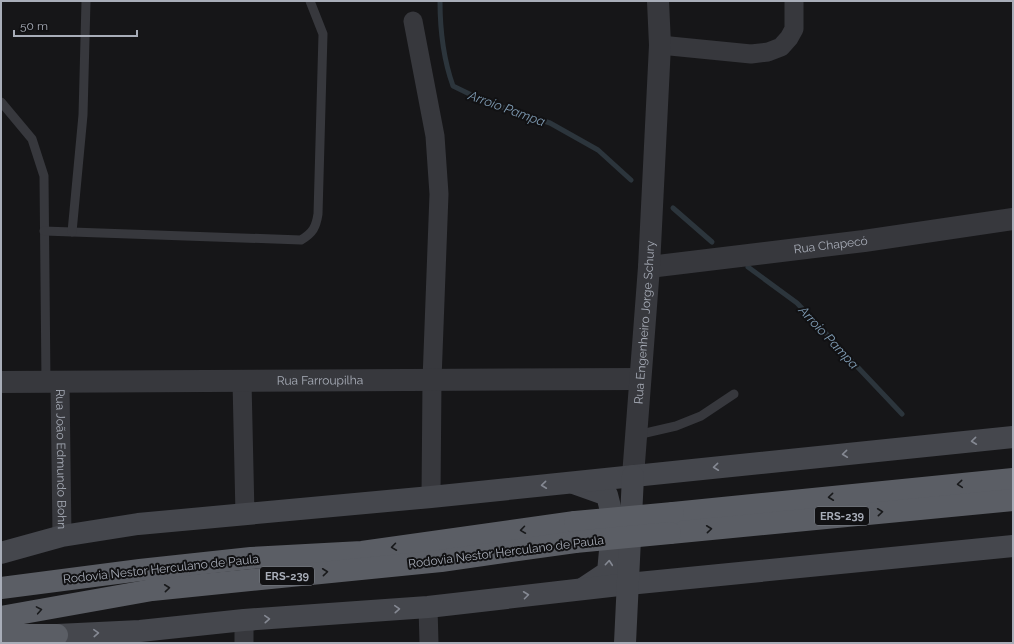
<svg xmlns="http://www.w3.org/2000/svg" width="1014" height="644" viewBox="0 0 1014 644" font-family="Raleway,sans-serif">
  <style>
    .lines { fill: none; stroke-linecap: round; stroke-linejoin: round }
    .stream { stroke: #2c353c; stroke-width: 5 }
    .service { stroke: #37383d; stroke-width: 9 }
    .minor { stroke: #37383d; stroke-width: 19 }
    .tertiary { stroke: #37383d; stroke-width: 22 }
    .secondary { stroke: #45474d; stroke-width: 22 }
    .trunk { stroke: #5b5e65; stroke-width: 22 }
    .trunk-bridge { stroke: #5b5e65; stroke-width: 22 }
    .oneway { stroke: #858993 }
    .oneway2 { stroke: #18191b }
    .labels { text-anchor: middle; stroke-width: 4; stroke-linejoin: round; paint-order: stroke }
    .shield { fill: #111113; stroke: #7b7e86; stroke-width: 1 }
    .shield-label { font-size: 11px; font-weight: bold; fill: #a8adb8 }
    .street-label { font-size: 12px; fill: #a8adb8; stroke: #111113 }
    .water-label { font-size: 13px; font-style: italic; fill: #7f9bb3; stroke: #111113 }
  </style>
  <rect width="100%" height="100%" fill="#161618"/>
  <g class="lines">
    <g class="stream">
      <path d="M440 1C440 31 443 58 453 86L486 102 550 123 598 150 631 180"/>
      <polyline points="673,208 712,242"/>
      <polyline points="748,267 797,303 902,414"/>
    </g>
    <g class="service">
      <polyline points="1,102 32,139 44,176 46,383"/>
      <path d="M44 231 301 240C313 233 316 227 318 214L323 34 310 1"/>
      <polyline points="72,232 83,115 86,1"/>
      <polyline points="637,435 676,426 701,416 734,394"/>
    </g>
    <g class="minor">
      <polyline points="413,21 435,136 439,194 432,380 431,497"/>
      <polyline points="660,45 751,54 768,52 781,47 789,38 794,29 794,1"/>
      <polyline points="242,381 245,515"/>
      <path id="s1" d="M60 383 62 536"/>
      <polyline points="428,607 429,643"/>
      <polyline points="244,620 244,643"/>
    </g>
    <g class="tertiary">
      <path id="s2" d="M649 267 864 241 1013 219"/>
      <path id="s3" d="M1 382 639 379"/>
      <path id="s4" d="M633 476 649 267 660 45 658 1"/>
    </g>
    <g class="secondary">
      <polyline points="576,484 607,495 613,519 608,572 584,588"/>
      <polyline points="1,553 62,536 138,524 431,497 1013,437"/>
      <polyline points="57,635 140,631 244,620 428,607 628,584 1013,546"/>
      <polyline points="625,643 633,476"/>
    </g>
    <g class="trunk">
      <polyline points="673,513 1013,479"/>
      <polyline points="670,533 1013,500"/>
      <polyline points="1,588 140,570 251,558 362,552 575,522"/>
      <polyline points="1,617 152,590 441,561 575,542"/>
      <polyline points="1,635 57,635"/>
    </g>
    <g class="trunk-bridge">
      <polyline points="575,522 673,513"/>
      <polyline points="575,542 670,533"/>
    </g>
  </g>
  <defs><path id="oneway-chevron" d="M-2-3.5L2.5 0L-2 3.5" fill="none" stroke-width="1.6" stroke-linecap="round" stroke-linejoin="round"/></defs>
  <g class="oneway">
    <use href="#oneway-chevron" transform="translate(974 441) rotate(174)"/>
    <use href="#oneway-chevron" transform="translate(845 454) rotate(174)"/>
    <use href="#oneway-chevron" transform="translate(716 467) rotate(174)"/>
    <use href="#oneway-chevron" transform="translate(544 485) rotate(174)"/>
    <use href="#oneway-chevron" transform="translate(609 563) rotate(-85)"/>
    <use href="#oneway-chevron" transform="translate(526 595) rotate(-7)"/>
    <use href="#oneway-chevron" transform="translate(397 609) rotate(-4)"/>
    <use href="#oneway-chevron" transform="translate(267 619) rotate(-4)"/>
    <use href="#oneway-chevron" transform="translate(96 633) rotate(-3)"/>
  </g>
  <g class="oneway2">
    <use href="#oneway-chevron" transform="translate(960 484) rotate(175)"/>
    <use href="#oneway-chevron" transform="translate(831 497) rotate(174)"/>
    <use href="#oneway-chevron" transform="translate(880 512) rotate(-6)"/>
    <use href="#oneway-chevron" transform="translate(709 529) rotate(-6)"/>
    <use href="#oneway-chevron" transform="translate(523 530) rotate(172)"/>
    <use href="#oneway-chevron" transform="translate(394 547) rotate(172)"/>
    <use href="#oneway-chevron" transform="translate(325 572) rotate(-6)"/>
    <use href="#oneway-chevron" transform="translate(167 588) rotate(-6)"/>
    <use href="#oneway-chevron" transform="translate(39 610) rotate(-10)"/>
  </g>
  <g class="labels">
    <g class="shield">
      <rect x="815" y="507" width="54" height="18" rx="3"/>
      <rect x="260" y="567" width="54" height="18" rx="3"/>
    </g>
    <g class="shield-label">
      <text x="842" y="520">ERS-239</text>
      <text x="287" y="580">ERS-239</text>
    </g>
    <g class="street-label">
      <text dy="4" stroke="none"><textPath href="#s2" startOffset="183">Rua Chapecó</textPath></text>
      <text dy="4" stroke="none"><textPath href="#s4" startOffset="154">Rua Engenheiro Jorge Schury</textPath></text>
      <text dy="4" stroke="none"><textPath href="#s3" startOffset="319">Rua Farroupilha</textPath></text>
      <text dy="4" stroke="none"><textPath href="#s1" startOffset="76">Rua João Edmundo Bohn</textPath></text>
      <text transform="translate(506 552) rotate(-7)" y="4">Rodovia Nestor Herculano de Paula</text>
      <text transform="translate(161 569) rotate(-6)" y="4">Rodovia Nestor Herculano de Paula</text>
    </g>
    <g class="water-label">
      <text transform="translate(507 108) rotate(20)" y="5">Arroio Pampa</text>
      <text transform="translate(829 337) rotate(47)" y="5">Arroio Pampa</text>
    </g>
  </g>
  <rect width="1014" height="644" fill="none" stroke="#a8adb8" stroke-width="4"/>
  <path d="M14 30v6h123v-6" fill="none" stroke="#a8adb8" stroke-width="2"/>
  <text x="20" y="30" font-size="12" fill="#a8adb8" stroke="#111113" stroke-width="3" paint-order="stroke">50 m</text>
</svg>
